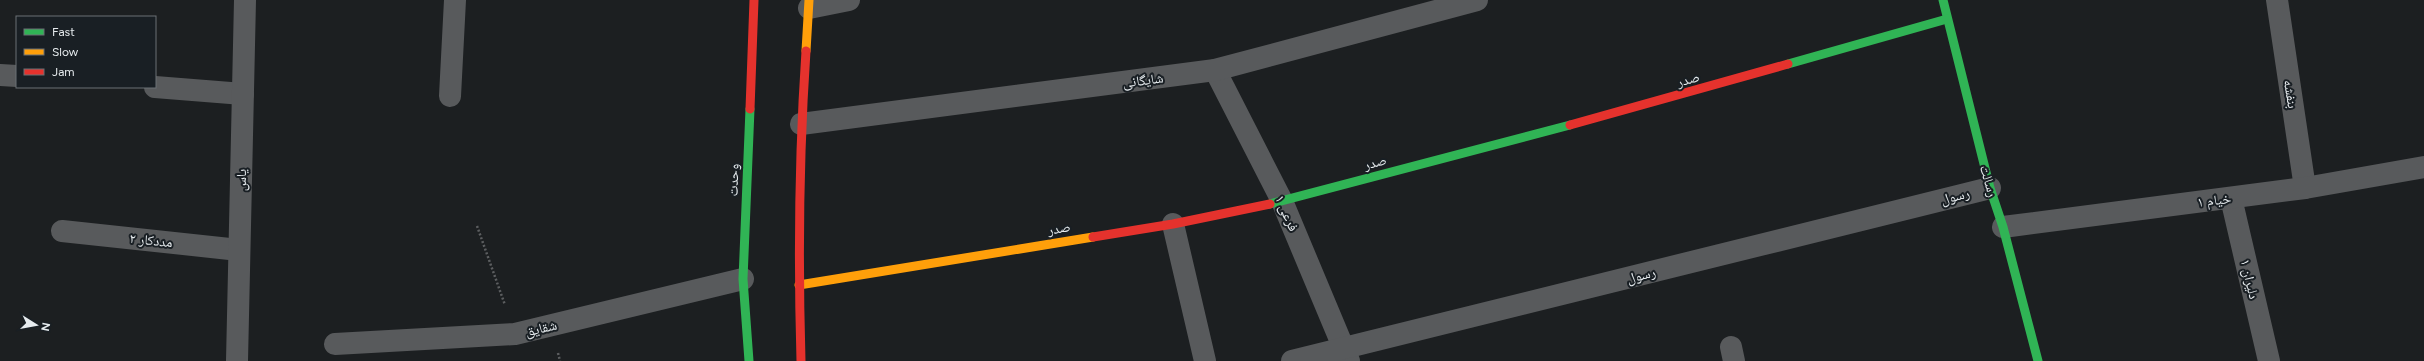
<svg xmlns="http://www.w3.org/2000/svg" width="2424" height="361" viewBox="0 0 2424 361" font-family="Figtree,'Noto Naskh Arabic',sans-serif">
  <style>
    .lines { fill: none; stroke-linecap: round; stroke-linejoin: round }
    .path { stroke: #5c5e60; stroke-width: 2.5; stroke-dasharray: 2 2; stroke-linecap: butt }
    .street { stroke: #585a5c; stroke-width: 22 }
    .fast { stroke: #30b455; stroke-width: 9 }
    .slow { stroke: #ff9f0a; stroke-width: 9 }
    .jam { stroke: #e5322d; stroke-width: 9 }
    .labels { text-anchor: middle; stroke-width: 4; stroke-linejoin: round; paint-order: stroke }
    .street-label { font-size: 14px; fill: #e6ebee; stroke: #191f24 }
  </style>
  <rect width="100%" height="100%" fill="#1c1f21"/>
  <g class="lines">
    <g class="path">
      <polyline points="477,226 505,305"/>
      <polyline points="558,353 560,361"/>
    </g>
    <g class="street">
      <polyline points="2277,0 2305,188"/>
      <polyline points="809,8 849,0"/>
      <polyline points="1215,70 1282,201 1349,361"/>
      <polyline points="0,75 17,76"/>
      <polyline points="155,87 243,94"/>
      <polyline points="450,96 455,0"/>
      <polyline points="801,124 1215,70 1477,0"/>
      <polyline points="2231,198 2269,361"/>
      <polyline points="1173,224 1205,361"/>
      <polyline points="2003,227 2305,188 2424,167"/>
      <polyline points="62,231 239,250"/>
      <polyline points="335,344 515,334 743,279"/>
      <polyline points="1731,347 1734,361"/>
      <polyline points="237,361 245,0"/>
      <polyline points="1292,361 1990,188"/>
    </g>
    <g class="fast">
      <polyline points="1943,0 1990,188 2003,227 2038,361"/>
      <polyline points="1788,64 1947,19"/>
      <polyline points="1270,204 1570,125"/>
      <polyline points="749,361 743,279 750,109"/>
    </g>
    <g class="slow">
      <polyline points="806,51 809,0"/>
      <polyline points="799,285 1093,237"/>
    </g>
    <g class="jam">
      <polyline points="750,109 754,0"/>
      <polyline points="1570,125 1788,64"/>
      <polyline points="1093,237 1173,224 1270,204"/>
      <path d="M801 361C798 258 799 154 806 51"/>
    </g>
  </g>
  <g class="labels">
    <g class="street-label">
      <text transform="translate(1688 79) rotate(-16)" y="5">صدر</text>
      <text transform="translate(1143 80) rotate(-7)" y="5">شایگانی</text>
      <text transform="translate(2291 94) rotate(81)" y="5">بنفشه</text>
      <text transform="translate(1375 162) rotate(-15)" y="5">صدر</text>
      <text transform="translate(241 180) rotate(-89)" y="5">یاس</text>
      <text transform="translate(733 180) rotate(-88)" y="5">وحدت</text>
      <text transform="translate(1989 181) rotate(74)" y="5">رسالت</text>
      <text transform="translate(1955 196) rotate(-14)" y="5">رسول</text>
      <text transform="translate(2214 200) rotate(-7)" y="5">خیام ۱</text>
      <text transform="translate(1287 213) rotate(66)" y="5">فرعی ۱</text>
      <text transform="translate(1059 228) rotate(-9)" y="5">صدر</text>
      <text transform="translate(151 240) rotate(6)" y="5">مددکار ۲</text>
      <text transform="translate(1641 275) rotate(-14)" y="5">رسول</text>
      <text transform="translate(2250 279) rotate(77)" y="5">دلیران ۱</text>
      <text transform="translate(541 328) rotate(-13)" y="5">شقایق</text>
    </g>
  </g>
  <rect x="16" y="16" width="140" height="72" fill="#191f24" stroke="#6b7175"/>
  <rect x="24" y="29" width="20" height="6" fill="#30b455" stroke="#6b7175"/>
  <text x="52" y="36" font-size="12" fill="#e6ebee">Fast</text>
  <rect x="24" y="49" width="20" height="6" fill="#ff9f0a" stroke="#6b7175"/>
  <text x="52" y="56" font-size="12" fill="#e6ebee">Slow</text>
  <rect x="24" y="69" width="20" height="6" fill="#e5322d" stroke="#6b7175"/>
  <text x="52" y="76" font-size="12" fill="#e6ebee">Jam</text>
  <g transform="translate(36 325) rotate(101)" stroke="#191f24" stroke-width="3" paint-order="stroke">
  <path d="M0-3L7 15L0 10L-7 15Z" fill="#e6ebee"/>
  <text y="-6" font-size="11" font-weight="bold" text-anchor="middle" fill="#e6ebee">N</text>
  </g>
</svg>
